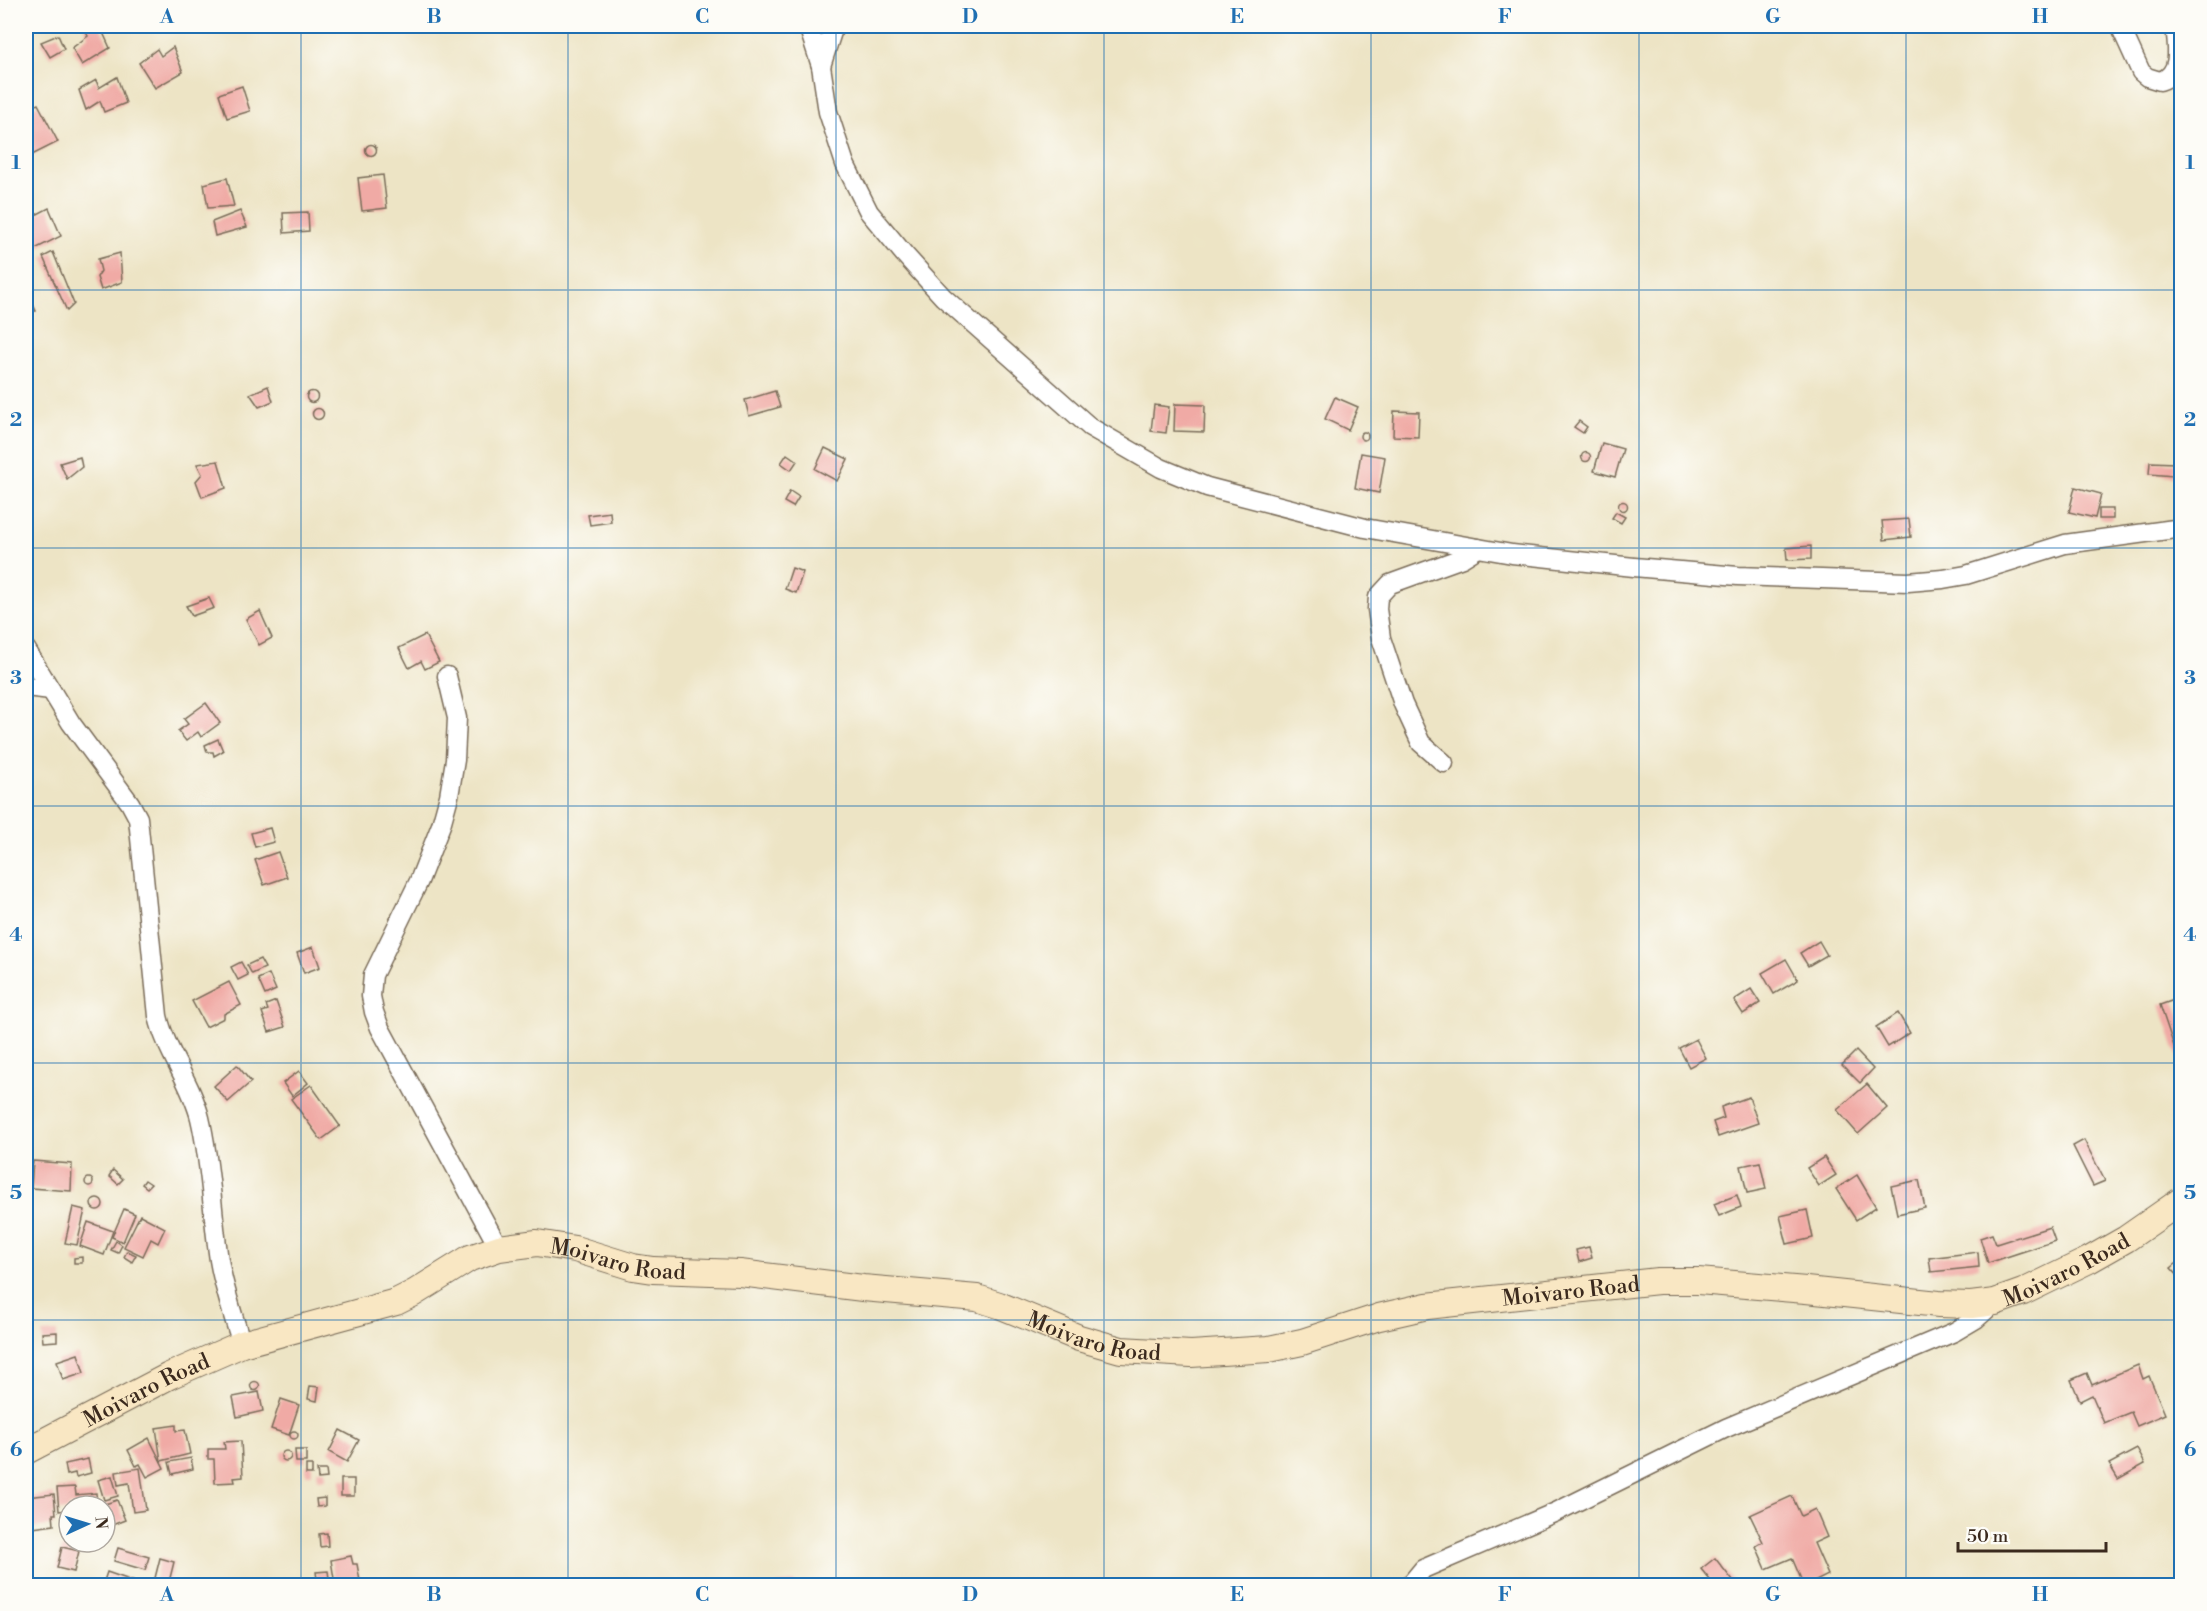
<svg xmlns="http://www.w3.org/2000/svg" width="2207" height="1611" viewBox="0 0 2207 1611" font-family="'Libre Bodoni',serif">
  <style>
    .building { fill: #f0aaa5 }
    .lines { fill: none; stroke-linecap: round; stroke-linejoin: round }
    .street-casing { stroke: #796b58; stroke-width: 21 }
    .secondary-casing { stroke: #796b58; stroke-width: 28 }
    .street { stroke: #fff; stroke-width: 18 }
    .secondary { stroke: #f9e7c3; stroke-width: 26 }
    .grid { fill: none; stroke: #1f6fb2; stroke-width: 1.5; stroke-opacity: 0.55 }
    .labels { text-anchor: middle; stroke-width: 4.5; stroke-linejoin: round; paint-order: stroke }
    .street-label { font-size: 22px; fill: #3b2a1e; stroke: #fdfcf7 }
    .neatline { fill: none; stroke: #1f6fb2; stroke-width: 2 }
    .grid-label { font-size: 20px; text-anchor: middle; font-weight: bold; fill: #1f6fb2 }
  </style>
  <rect width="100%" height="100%" fill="#fdfcf7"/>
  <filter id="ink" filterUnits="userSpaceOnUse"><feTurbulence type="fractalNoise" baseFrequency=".0167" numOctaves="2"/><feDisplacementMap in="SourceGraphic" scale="12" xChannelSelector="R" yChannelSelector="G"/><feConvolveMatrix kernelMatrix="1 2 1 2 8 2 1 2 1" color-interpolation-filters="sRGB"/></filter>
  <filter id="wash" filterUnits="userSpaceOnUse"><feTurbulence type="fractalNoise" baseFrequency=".008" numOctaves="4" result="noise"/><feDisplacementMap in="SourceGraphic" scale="24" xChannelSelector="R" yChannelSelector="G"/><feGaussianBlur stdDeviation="1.35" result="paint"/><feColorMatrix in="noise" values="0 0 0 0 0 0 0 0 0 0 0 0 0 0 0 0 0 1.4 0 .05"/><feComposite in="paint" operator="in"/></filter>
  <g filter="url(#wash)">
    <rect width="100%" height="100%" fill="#ede4c5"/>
    <g id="blocks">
      <g class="building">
        <polygon points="83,26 100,26 110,48 82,65 72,48 88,36"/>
        <polygon points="58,35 64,49 50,57 41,42"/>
        <polygon points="173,47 183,72 155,88 139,63 157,49 161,56"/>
        <polygon points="117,77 126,103 104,112 100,101 86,110 79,90 96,80 99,88"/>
        <polygon points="242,86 250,111 227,118 219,94"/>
        <polygon points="38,104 58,142 26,158 26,110"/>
        <circle cx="371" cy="150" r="5.5"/>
        <polygon points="383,175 387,208 362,211 358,178"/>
        <polygon points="227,178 234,206 208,208 204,184"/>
        <polygon points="49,208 61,236 31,251 26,239 26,220"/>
        <polygon points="240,211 247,227 215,236 212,222"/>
        <polygon points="308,212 309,231 284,233 283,213"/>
        <polygon points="53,252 74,304 67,311 43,257"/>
        <polygon points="120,253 122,282 101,290 97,277 101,271 98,259"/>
        <polygon points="26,289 36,311 26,313"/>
        <polygon points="268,386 273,401 259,407 250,394"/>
        <polygon points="775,391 780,407 749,416 745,400"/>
        <circle cx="312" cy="397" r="5.5"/>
        <polygon points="1335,397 1358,407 1348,430 1325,419"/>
        <polygon points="1175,404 1205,405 1204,432 1174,431"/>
        <polygon points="1154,405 1169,407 1166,433 1151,431"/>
        <circle cx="318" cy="414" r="5.5"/>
        <polygon points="1394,411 1419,412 1418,437 1393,436"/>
        <polygon points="1579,421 1587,427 1583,433 1574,427"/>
        <circle cx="1364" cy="436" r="4"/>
        <polygon points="1602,443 1623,449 1615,477 1594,471"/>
        <polygon points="825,448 848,459 837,481 815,469"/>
        <circle cx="1586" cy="457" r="4.5"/>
        <polygon points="1361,453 1385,457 1379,493 1355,488"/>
        <polygon points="787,454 797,461 791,470 781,463"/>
        <polygon points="80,457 82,467 67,479 60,463"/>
        <polygon points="218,461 226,488 202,497 196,481 202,474 197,464"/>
        <polygon points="2150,462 2175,463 2174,476 2149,474"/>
        <polygon points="2075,487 2101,494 2095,518 2069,512"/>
        <polygon points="790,491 799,497 793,507 784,502"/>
        <circle cx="1623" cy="506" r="4.5"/>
        <rect x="2099" y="509" width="14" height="10"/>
        <polygon points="610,512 611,522 590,525 588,515"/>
        <polygon points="1616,512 1625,517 1621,523 1612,518"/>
        <polygon points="1909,519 1911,537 1884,540 1882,521"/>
        <polygon points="1811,546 1811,559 1787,560 1786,548"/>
        <polygon points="792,568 803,572 796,593 785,589"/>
        <polygon points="209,598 214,608 192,616 186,606"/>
        <polygon points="260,611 272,638 259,645 246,619"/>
        <polygon points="425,635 439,662 425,669 421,661 409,668 399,648"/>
        <polygon points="206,703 220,723 201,737 198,732 186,741 178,731 188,724 184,719"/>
        <polygon points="218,739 223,751 214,756 213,752 207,752 205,745"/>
        <polygon points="270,828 274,842 255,847 251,833"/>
        <polygon points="278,852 287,877 264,885 255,860"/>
        <polygon points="1819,941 1827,955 1808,966 1800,953"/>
        <polygon points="313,947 320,967 304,973 297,953"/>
        <polygon points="260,959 265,968 252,974 247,965"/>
        <polygon points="1786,959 1798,980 1774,994 1762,973"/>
        <polygon points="241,962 248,975 238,980 231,967"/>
        <polygon points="269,974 276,990 265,995 258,979"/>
        <polygon points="229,982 241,1005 224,1014 224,1018 206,1027 192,1001"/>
        <polygon points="1751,989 1760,1003 1743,1014 1734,1000"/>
        <polygon points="2174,1000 2182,1023 2181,1067 2160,1005"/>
        <polygon points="276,1001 285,1027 269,1032 262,1012 268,1010 266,1005"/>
        <polygon points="1898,1013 1910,1033 1888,1047 1876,1027"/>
        <polygon points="1696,1039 1706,1058 1689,1067 1679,1048"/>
        <polygon points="1856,1051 1873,1069 1860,1083 1842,1065"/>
        <polygon points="237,1065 251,1082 228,1102 214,1086"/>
        <polygon points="299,1071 308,1083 292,1096 283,1083"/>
        <polygon points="1867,1084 1887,1108 1858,1134 1837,1110"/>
        <polygon points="311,1085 340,1126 321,1140 291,1099"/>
        <polygon points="1749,1097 1758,1123 1718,1137 1713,1122 1724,1118 1721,1107"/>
        <polygon points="2084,1140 2105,1181 2093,1186 2073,1146"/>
        <polygon points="1824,1157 1836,1175 1819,1186 1807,1168"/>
        <polygon points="33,1161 72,1164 71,1191 31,1188"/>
        <polygon points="1760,1162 1766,1189 1747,1193 1741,1166"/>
        <polygon points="113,1170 123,1179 118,1184 109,1176"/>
        <polygon points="1857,1175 1876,1207 1856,1220 1836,1189"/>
        <circle cx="89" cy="1182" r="4"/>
        <polygon points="145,1180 151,1184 147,1188 142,1184"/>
        <polygon points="1919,1180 1925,1208 1897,1214 1891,1186"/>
        <polygon points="1737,1195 1741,1207 1719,1216 1714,1204"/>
        <circle cx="97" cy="1204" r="6"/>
        <polygon points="73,1207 85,1210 77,1245 65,1243"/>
        <polygon points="124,1209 135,1214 123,1242 112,1237"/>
        <polygon points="1807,1210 1813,1238 1787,1244 1780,1216"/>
        <polygon points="140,1215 165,1228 158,1243 151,1239 143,1256 124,1247"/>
        <polygon points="88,1222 113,1231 104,1255 80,1246"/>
        <polygon points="2050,1227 2055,1241 1988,1263 1980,1238 1992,1234 1996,1244"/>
        <polygon points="116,1241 122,1245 118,1253 111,1250"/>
        <polygon points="1589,1247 1592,1258 1579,1262 1576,1250"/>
        <polygon points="127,1251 136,1255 132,1262 124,1257"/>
        <polygon points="1978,1252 1979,1267 1931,1272 1929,1258"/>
        <polygon points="82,1257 82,1263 74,1263 74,1258"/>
        <polygon points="2182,1259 2182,1280 2171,1268"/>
        <polygon points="57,1332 57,1341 43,1342 42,1333"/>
        <polygon points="78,1354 84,1373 63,1380 57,1361"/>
        <polygon points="2138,1365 2143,1379 2149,1376 2165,1414 2137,1426 2131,1412 2104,1423 2092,1395 2080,1401 2071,1380 2087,1373 2092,1385"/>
        <circle cx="255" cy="1386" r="4.5"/>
        <polygon points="310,1386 319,1387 317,1401 308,1399"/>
        <polygon points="259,1392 263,1411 237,1417 233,1397"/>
        <polygon points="281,1399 299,1405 289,1435 271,1429"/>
        <polygon points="176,1425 176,1431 185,1430 190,1454 161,1461 156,1428"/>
        <polygon points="340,1430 359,1440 347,1462 329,1452"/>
        <circle cx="294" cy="1435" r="4"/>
        <polygon points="149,1438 164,1468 147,1477 140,1464 136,1466 128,1450"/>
        <polygon points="241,1441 243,1477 234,1478 235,1482 215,1483 214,1459 208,1459 208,1449 225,1449 224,1442"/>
        <polygon points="2137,1449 2145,1464 2118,1479 2109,1464"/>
        <polygon points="295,1450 306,1450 306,1462 296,1462"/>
        <circle cx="286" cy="1456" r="5"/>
        <polygon points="191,1458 193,1469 172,1474 169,1462"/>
        <polygon points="88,1459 91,1473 76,1477 75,1473 67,1475 65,1464"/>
        <rect x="306" y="1465" width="6" height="9"/>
        <polygon points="140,1468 146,1510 133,1512 129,1483 118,1485 116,1472"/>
        <polygon points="317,1470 326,1470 327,1478 318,1479"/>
        <polygon points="112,1476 118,1496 104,1500 98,1480"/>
        <rect x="341" y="1479" width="13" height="17"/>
        <polygon points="75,1487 76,1495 96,1493 97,1506 69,1506 69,1510 59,1511 57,1488"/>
        <polygon points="54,1494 56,1514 53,1514 54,1525 26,1529 26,1497"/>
        <polygon points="1792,1496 1801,1516 1815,1509 1827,1537 1814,1543 1828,1575 1806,1586 1804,1586 1792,1558 1766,1569 1756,1546 1763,1542 1750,1515"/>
        <polygon points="325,1498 325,1506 317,1507 316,1499"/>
        <polygon points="117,1500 125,1520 112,1525 105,1504"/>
        <polygon points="327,1533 328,1546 320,1547 319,1534"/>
        <polygon points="62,1547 79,1551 74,1572 57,1568"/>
        <polygon points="118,1548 149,1557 145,1570 114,1561"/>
        <polygon points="351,1556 353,1564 357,1564 360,1581 335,1585 331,1560"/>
        <polygon points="160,1558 174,1562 168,1586 153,1586"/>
        <polygon points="1715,1558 1737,1586 1715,1586 1701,1569"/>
        <polygon points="328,1571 330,1586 318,1586 316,1572"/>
        <polygon points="107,1572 141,1584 140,1586 103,1584"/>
        <polygon points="795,1582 795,1586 777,1586 777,1584"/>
      </g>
    </g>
  </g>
  <g filter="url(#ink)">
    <use href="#blocks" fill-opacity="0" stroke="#796b58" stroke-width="1.5"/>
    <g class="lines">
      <defs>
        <g id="street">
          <polyline points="808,26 821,66 828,112 845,164 869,212 904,254 943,297 1090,427 1161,468 1207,487 1365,528 1512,554 1634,567 1738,576 1908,582 1943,579 1966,575 2065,544 2182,528"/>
          <path d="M2120 26 2141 72 2147 77 2160 81C2183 74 2177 45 2175 26"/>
          <polyline points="821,66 834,26"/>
          <path d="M26 649 71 723 130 803 138 818 158 1016C166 1052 191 1082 200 1118 211 1164 212 1213 219 1260 224 1289 233 1316 242 1344"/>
          <polyline points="447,676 457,718 455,760 449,796 441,825 419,881 373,975 371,996 374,1012 380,1028 499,1248"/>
          <polyline points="26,687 51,690"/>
          <polyline points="1444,763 1421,743 1403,704 1381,638 1377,609 1378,597 1390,584 1462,558 1478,548"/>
          <polyline points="1409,1586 1423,1569 1556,1512 1726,1428 1954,1332 1976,1319 1995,1302"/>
        </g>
        <g id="secondary">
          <path id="s1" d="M26 1451 169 1376 242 1344 396 1302 414 1293 470 1258 499 1248 537 1243 575 1249 633 1267 653 1270 740 1273 863 1288 977 1298 999 1305 1079 1338 1121 1350 1191 1354 1269 1349 1302 1342 1379 1317 1427 1306 1658 1281H1698L1806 1290 1939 1304 1971 1305 1995 1302 2023 1292 2089 1260 2126 1239 2182 1200"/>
        </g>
      </defs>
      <use href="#street" class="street-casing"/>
      <use href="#secondary" class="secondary-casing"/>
      <use href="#street" class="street"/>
      <use href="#secondary" class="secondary"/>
    </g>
  </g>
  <path class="grid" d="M301 26V1586M568 26V1586M836 26V1586M1104 26V1586M1371 26V1586M1639 26V1586M1906 26V1586M26 290H2182M26 548H2182M26 806H2182M26 1063H2182M26 1320H2182"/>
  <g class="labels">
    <g class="street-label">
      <text dy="8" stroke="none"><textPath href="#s1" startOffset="639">Moivaro Road</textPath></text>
      <text dy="8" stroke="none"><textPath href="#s1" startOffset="2115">Moivaro Road</textPath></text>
      <text dy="8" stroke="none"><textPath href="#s1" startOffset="1611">Moivaro Road</textPath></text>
      <text dy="8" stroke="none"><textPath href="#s1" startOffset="1125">Moivaro Road</textPath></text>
      <text dy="8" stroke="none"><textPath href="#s1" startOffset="135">Moivaro Road</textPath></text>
    </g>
  </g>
  <rect width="2207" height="1611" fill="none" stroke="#fdfcf7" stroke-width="66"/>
  <g transform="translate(87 1524) rotate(86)"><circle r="28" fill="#fdfcf7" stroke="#afa8a0" stroke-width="1.5"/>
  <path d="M0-4.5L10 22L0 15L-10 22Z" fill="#1f6fb2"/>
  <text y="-9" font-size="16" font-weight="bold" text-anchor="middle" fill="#3b2a1e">N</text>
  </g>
  <path d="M1958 1542v9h148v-9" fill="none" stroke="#3b2a1e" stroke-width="3"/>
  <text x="1967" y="1542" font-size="18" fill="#3b2a1e" stroke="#fdfcf7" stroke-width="4.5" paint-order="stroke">50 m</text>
  <rect x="33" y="33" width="2141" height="1545" class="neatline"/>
  <g class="grid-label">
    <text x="167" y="23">A</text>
    <text x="434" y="23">B</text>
    <text x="702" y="23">C</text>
    <text x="970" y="23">D</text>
    <text x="1237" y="23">E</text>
    <text x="1505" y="23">F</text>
    <text x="1773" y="23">G</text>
    <text x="2040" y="23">H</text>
    <text x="16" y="169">1</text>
    <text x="2190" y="169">1</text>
    <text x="16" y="426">2</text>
    <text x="2190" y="426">2</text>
    <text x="16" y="684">3</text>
    <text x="2190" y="684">3</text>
    <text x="16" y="941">4</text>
    <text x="2190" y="941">4</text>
    <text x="16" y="1199">5</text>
    <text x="2190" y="1199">5</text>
    <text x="16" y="1456">6</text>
    <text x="2190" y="1456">6</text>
    <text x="167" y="1601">A</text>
    <text x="434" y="1601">B</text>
    <text x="702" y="1601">C</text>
    <text x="970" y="1601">D</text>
    <text x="1237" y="1601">E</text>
    <text x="1505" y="1601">F</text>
    <text x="1773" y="1601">G</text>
    <text x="2040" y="1601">H</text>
  </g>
</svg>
